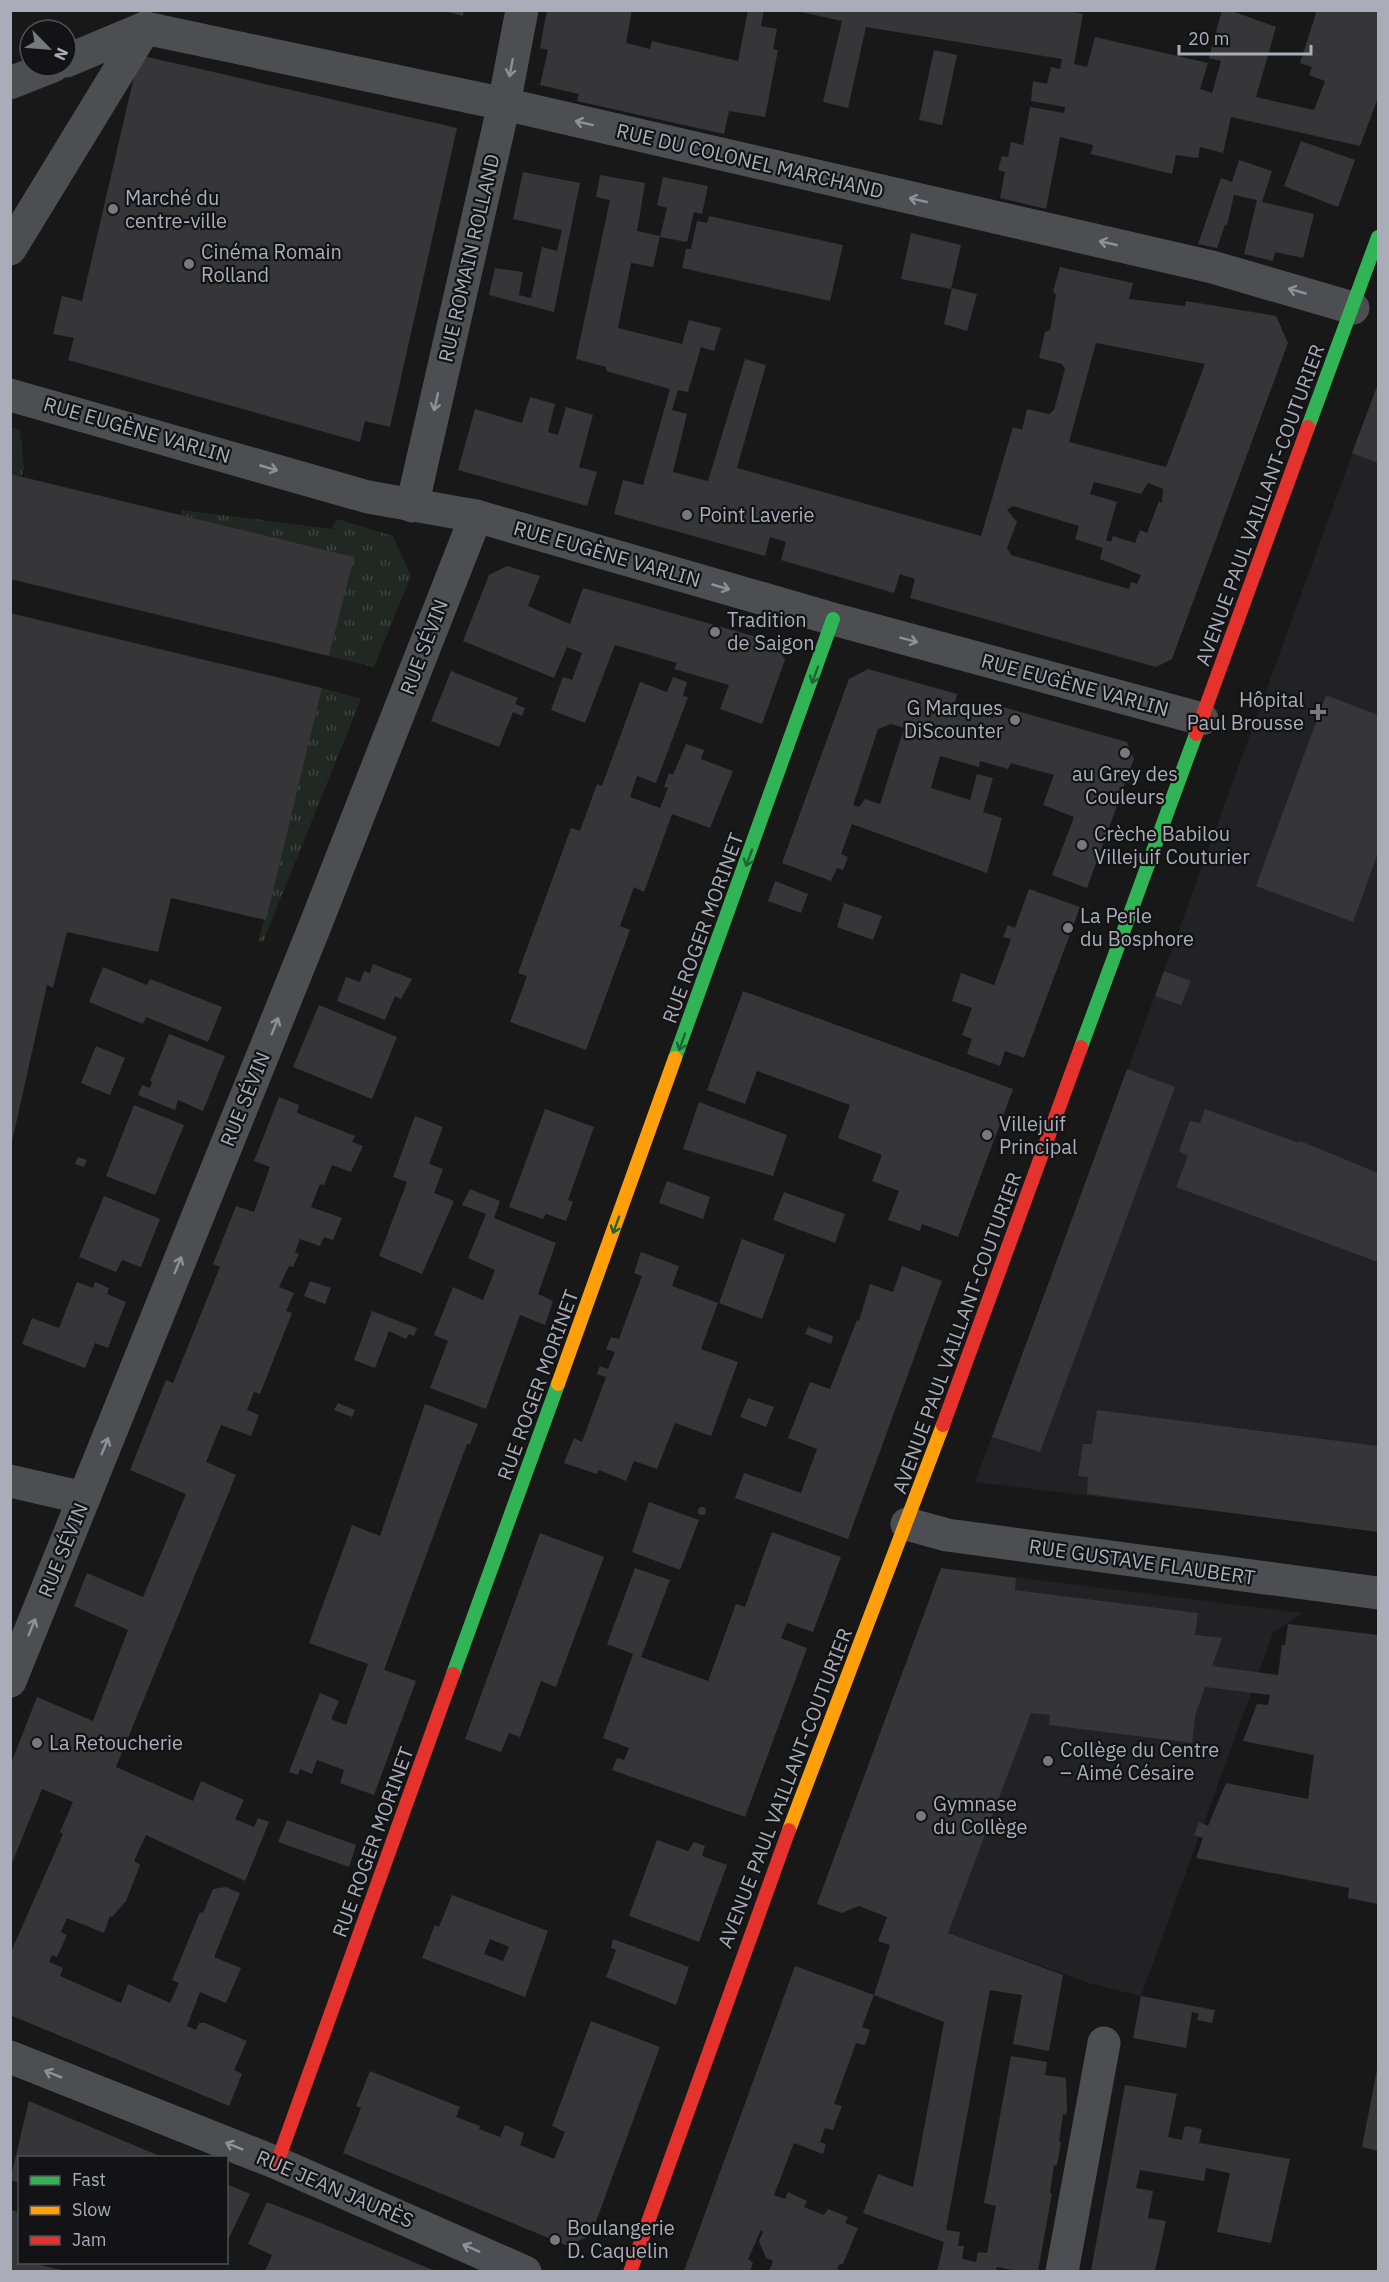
<svg xmlns="http://www.w3.org/2000/svg" width="1389" height="2282" viewBox="0 0 1389 2282" font-family="'IBM Plex Sans',sans-serif">
  <style>
    .built { fill: #222224 }
    .grass { fill: url(#grass-tufts) }
    .building { fill: #363638; fill-rule: evenodd }
    .lines { fill: none; stroke-linecap: round; stroke-linejoin: round }
    .street { stroke: #4d4e51; stroke-width: 33 }
    .fast { stroke: #30b455; stroke-width: 14 }
    .slow { stroke: #ff9f0a; stroke-width: 14 }
    .jam { stroke: #e5322d; stroke-width: 14 }
    .oneway { stroke: #8e909a }
    .oneway2 { stroke: #226334 }
    .poi-dot { fill: #777981; stroke: #131214; stroke-width: 2 }
    .labels { text-anchor: middle; stroke-width: 4.5; stroke-linejoin: round; paint-order: stroke }
    .street-label { font-size: 20px; fill: #aaadb9; stroke: #131214 }
    .poi-label { font-size: 20px; fill: #aaadb9; stroke: #131214; text-anchor: start }
  </style>
  <defs>
    <pattern id="grass-tufts" width="24" height="20" patternUnits="userSpaceOnUse" patternTransform="scale(1.5)"><rect width="24" height="20" fill="#212722"/><path d="M3 7l-1-3M5 7V3M7 7l1-3M15 17l-1-3M17 17v-4M19 17l1-3" fill="none" stroke="#3f4440"/></pattern>
  </defs>
  <rect width="100%" height="100%" fill="#181818"/>
  <g class="built">
    <polygon points="1378,383 1378,1531 975,1482 1164,971"/>
    <polygon points="941,1568 1303,1613 1273,1633 1141,1996 1089,1983 823,1888"/>
  </g>
  <g class="grass">
    <polygon points="11,427 20,430 24,469 21,477 11,474"/>
    <polygon points="182,510 332,529 337,519 393,536 411,576 374,667 329,656 353,557 180,515"/>
    <polygon points="322,688 361,699 263,942 259,941"/>
  </g>
  <g class="building">
    <polygon points="441,10 464,10 463,16"/>
    <polygon points="547,10 632,10 626,43 650,49 652,41 738,61 748,10 764,10 761,26 777,29 773,49 778,50 765,117 729,111 724,134 577,101 579,94 540,85 548,50 540,48"/>
    <polygon points="792,10 1063,10 1083,14 1074,64 1087,67 1095,37 1208,63 1200,89 1212,93 1221,61 1209,58 1222,10 1229,10 1276,27 1256,97 1314,110 1325,81 1309,75 1312,67 1300,63 1317,10 1378,10 1378,98 1360,146 1231,117 1223,153 1200,147 1198,158 1176,155 1172,174 1091,154 1093,145 1060,137 1046,209 1000,198 1005,172 998,170 1002,156 1008,157 1011,142 1023,145 1030,107 1064,113 1065,107 1031,101 1033,81 1047,84 1051,67 1060,69 1062,59 866,27 848,108 823,102 842,21"/>
    <polygon points="934,50 957,55 942,125 919,120"/>
    <polygon points="139,55 457,128 390,427 365,421 360,442 68,360 74,338 53,334 62,296 82,301"/>
    <polygon points="1301,141 1355,160 1338,207 1284,186"/>
    <polygon points="1239,160 1272,171 1262,202 1314,214 1303,258 1275,252 1273,261 1244,254 1257,200 1234,195 1227,225 1225,225 1217,248 1198,244 1221,178 1232,182"/>
    <polygon points="523,172 580,183 554,312 489,295 495,268 523,272 519,295 531,298 542,247 557,251 562,230 513,219"/>
    <path d="M600 175 645 183 637 231 660 236 653 267 631 263 618 328 682 344 689 320 721 328 714 351 701 347 688 392 678 390 672 410 687 414 673 472 708 481 745 359 766 365 737 468 981 536 1013 427 1022 430 1027 409 1049 414 1054 410 1065 369 1062 364 1039 358 1045 332 1050 330 1056 295 1053 291 1060 267 1133 283 1129 299 1185 306 1186 301 1276 316 1288 343 1172 659 1156 667 910 598 915 579 900 574 894 593 781 560 786 542 770 537 765 556 614 514 623 480 643 485 670 389 606 371V367L576 359 610 200 596 197ZM1096 343 1205 364 1166 467 1069 442ZM1094 482 1141 494 1148 483 1163 489 1162 503 1159 501 1147 533 1140 530 1135 543 1113 536 1111 542 1106 540 1117 502 1090 494ZM1013 506 1079 526 1075 539 1103 548 1100 559 1141 575 1137 584 1131 582 1129 589 1011 555 1007 548 1017 522 1007 510Z"/>
    <polygon points="663,177 708,186 702,214 694,212 687,242 660,237 667,208 657,205"/>
    <polygon points="709,216 843,245 830,301 682,268 686,249 691,249 697,221 707,223"/>
    <polygon points="911,233 961,245 951,289 901,279"/>
    <polygon points="952,288 977,294 967,331 944,324"/>
    <polygon points="1378,384 1378,463 1352,453"/>
    <polygon points="530,397 555,404 548,432 558,435 566,407 593,415 579,467 597,472 587,506 458,470 475,409 522,423"/>
    <polygon points="10,474 354,557 329,656 10,579"/>
    <polygon points="507,566 540,576 528,606 570,624 583,588 775,642 785,660 762,724 720,709 729,685 674,669 677,663 615,645 585,723 551,710 563,677 572,680 582,653 567,647 554,678 463,641 489,575"/>
    <polygon points="10,613 322,688 266,920 171,898 158,952 67,932 53,988 47,985 11,1146"/>
    <path d="M868 669 957 694 954 707 962 709 993 718 996 705 1127 742 1134 759 1087 888 1052 875 1074 817 1043 805 1054 775 1011 763 1008 769 980 761 979 767 940 756 931 788 970 800 977 774 993 778 983 812 1002 818 987 873 852 824 841 854 848 857 843 870 837 868 831 881 782 863 849 679ZM891 724 904 728 880 804 865 799 859 807 853 805 878 729Z"/>
    <polygon points="451,671 518,698 515,704 525,708 522,716 513,712 499,747 431,721"/>
    <polygon points="673,677 687,682 683,696 688,697 656,783 637,776 630,797 660,808 668,788 664,787 669,773 673,775 686,744 704,750 701,759 733,771 710,828 672,814 644,892 634,887 620,926 630,930 586,1050 510,1022 527,976 518,973 571,828 580,831 597,784 602,786 640,682 667,692"/>
    <polygon points="1326,695 1378,715 1378,853 1353,922 1256,886"/>
    <polygon points="775,881 808,894 801,913 768,901"/>
    <polygon points="1029,889 1080,907 1024,1058 1005,1051 1000,1066 967,1054 972,1039 962,1035 972,1008 952,1001 961,973 994,985 1011,939 1003,937 1008,925 1015,928"/>
    <polygon points="844,903 882,916 873,940 837,927"/>
    <polygon points="373,964 412,979 401,999 395,996 385,1020 337,1001 346,977 360,982 364,971 370,973"/>
    <polygon points="103,967 147,985 150,979 222,1007 208,1042 146,1017 143,1024 89,1002"/>
    <polygon points="1164,971 1191,981 1181,1005 1155,996"/>
    <polygon points="743,991 1013,1089 958,1237 922,1224 920,1231 888,1220 899,1191 872,1181 882,1155 838,1138 850,1105 757,1071 745,1104 707,1090"/>
    <polygon points="319,1005 397,1037 372,1099 293,1067"/>
    <polygon points="169,1034 225,1056 203,1111 178,1100 175,1110 138,1095 142,1085 150,1088 152,1082 150,1081"/>
    <polygon points="96,1046 125,1058 110,1095 81,1083"/>
    <polygon points="1127,1069 1175,1087 1040,1452 992,1437"/>
    <polygon points="279,1097 299,1105 297,1113 355,1136 352,1142 363,1146 351,1172 332,1165 324,1185 320,1184 311,1207 342,1218 333,1240 324,1237 320,1246 300,1239 295,1252 299,1254 293,1267 289,1266 279,1287 294,1293 286,1311 292,1313 260,1394 254,1392 247,1410 259,1415 251,1436 221,1425 206,1462 236,1475 116,1767 193,1801 201,1781 244,1800 235,1819 254,1827 258,1818 269,1822 245,1881 146,1835 134,1861 140,1865 126,1901 112,1917 110,1916 104,1933 67,1918 61,1932 67,1935 57,1957 52,1955 49,1962 63,1968 60,1976 121,2003 128,1984 170,2003 179,1983 172,1980 200,1912 203,1913 213,1889 226,1887 240,1893 214,1957 241,1968 226,2003 200,1992 187,2026 196,2030 199,2023 205,2023 247,2041 234,2070 242,2074 229,2106 10,2015 10,1954 63,1834 60,1832 73,1802 42,1789 10,1868 10,1766 37,1697 93,1721 128,1630 74,1606 87,1573 143,1597 186,1494 130,1470 166,1380 173,1383 220,1267 213,1264 236,1206 254,1212 270,1167 254,1161"/>
    <polygon points="699,1102 787,1135 773,1176 683,1149"/>
    <polygon points="134,1105 184,1125 155,1195 106,1176"/>
    <polygon points="545,1109 594,1127 568,1200 573,1202 566,1221 546,1214 543,1219 509,1207"/>
    <polygon points="1205,1109 1299,1143 1300,1141 1378,1173 1378,1262 1176,1187 1188,1156 1179,1151 1190,1121 1200,1123"/>
    <polygon points="415,1116 443,1127 429,1164 443,1169 434,1193 454,1201 422,1274 379,1256 407,1182 393,1177"/>
    <polygon points="78,1157 87,1160 84,1167 75,1164"/>
    <polygon points="667,1181 710,1197 703,1219 659,1203"/>
    <polygon points="470,1189 500,1201 494,1218 556,1243 538,1294 553,1301 545,1325 520,1315 486,1409 430,1388 448,1341 434,1335 453,1287 483,1300 495,1270 468,1258 486,1214 462,1205"/>
    <polygon points="784,1192 845,1214 835,1243 773,1220"/>
    <polygon points="104,1196 160,1219 141,1267 122,1260 116,1272 79,1257"/>
    <polygon points="742,1239 785,1255 762,1319 719,1303"/>
    <polygon points="641,1252 679,1266 672,1286 718,1303 701,1349 738,1362 711,1436 675,1423 657,1469 634,1461 626,1481 599,1470 597,1474 564,1463 574,1438 582,1442 606,1377 597,1374 599,1368 600,1366 608,1369 615,1352 606,1349 611,1337 619,1339 642,1276 634,1273"/>
    <polygon points="902,1266 942,1281 848,1539 735,1498 744,1473 801,1493 817,1449 788,1438 810,1382 830,1389 857,1320 859,1321 870,1284 893,1292"/>
    <polygon points="310,1281 331,1288 325,1304 304,1296"/>
    <polygon points="77,1282 93,1288 95,1282 109,1288 107,1294 126,1302 108,1348 95,1343 85,1368 22,1344 32,1318 59,1328"/>
    <polygon points="372,1311 417,1328 414,1336 409,1334 406,1339 389,1331 375,1368 354,1360"/>
    <polygon points="808,1327 833,1336 831,1344 805,1334"/>
    <polygon points="748,1398 774,1407 766,1427 740,1417"/>
    <polygon points="338,1403 355,1410 352,1417 334,1410"/>
    <polygon points="425,1404 478,1424 470,1444 467,1444 384,1670 416,1681 374,1795 340,1783 344,1770 317,1760 312,1774 300,1769 298,1775 289,1772 320,1693 339,1701 331,1719 346,1725 368,1664 309,1643 352,1525 380,1536"/>
    <polygon points="1097,1410 1378,1446 1378,1532 1087,1494 1088,1477 1078,1476 1083,1444 1092,1444"/>
    <polygon points="649,1502 699,1520 680,1570 632,1552"/>
    <circle cx="702" cy="1511" r="4"/>
    <polygon points="772,1532 841,1557 813,1632 787,1623 781,1638 807,1648 745,1817 612,1770 617,1758 624,1760 629,1748 603,1738 633,1654 607,1644 635,1568 670,1580 641,1657 708,1681 736,1604 745,1607"/>
    <polygon points="540,1533 604,1557 556,1687 541,1681 520,1737 509,1733 501,1752 465,1739"/>
    <polygon points="941,1568 1016,1578 1015,1590 1198,1613 1195,1635 1222,1638 1212,1666 1278,1675 1282,1645 1285,1645 1288,1624 1378,1635 1378,1904 1348,1898 1349,1888 1196,1858 1203,1838 1194,1835 1199,1822 1208,1826 1226,1783 1308,1799 1314,1755 1243,1741 1257,1704 1268,1705 1270,1695 1205,1687 1195,1716 1192,1743 1049,1725 1050,1715 1031,1713 948,1933 1063,1975 1049,2051 1013,2044 1022,1995 990,1990 946,2230 960,2232 958,2246 964,2246 962,2259 976,2262 978,2252 987,2253 996,2206 984,2203 1011,2056 1047,2062 1045,2075 1066,2078 1067,2109 1066,2115 1063,2114 1059,2142 1061,2142 1057,2165 1054,2165 1050,2193 1052,2193 1038,2271 1017,2271 997,2267 996,2271 937,2271 944,2242 863,2213 878,2174 913,2187 944,2022 874,1995 890,1945 878,1941 887,1917 859,1906 842,1913 817,1904"/>
    <polygon points="287,1820 356,1845 349,1867 278,1842"/>
    <polygon points="657,1840 688,1851 694,1842 705,1846 702,1856 727,1865 699,1942 629,1916"/>
    <path d="M452 1895 548 1931 525 1997 422 1958 435 1925 439 1927ZM490 1939 509 1947 503 1961 484 1954Z"/>
    <polygon points="613,1939 689,1967 676,2005 606,1977 616,1950 611,1948"/>
    <polygon points="795,1966 874,1995 862,2027 870,2030 865,2045 856,2043 834,2104 842,2106 833,2130 825,2128 820,2142 826,2144 823,2154 794,2143 774,2195 785,2199 788,2192 807,2201 804,2207 824,2215 828,2209 848,2217 845,2223 858,2228 843,2264 840,2264 837,2269 842,2271 769,2271 773,2261 766,2258 759,2241 763,2232 761,2230 748,2259 753,2263 750,2271 684,2271"/>
    <polygon points="1141,1996 1215,2010 1212,2023 1197,2020 1199,2014 1192,2012 1186,2048 1133,2038"/>
    <polygon points="591,2021 660,2047 591,2235 568,2246 343,2153 361,2108 356,2106 370,2071 460,2107 456,2117 480,2126 479,2129 500,2137 505,2125 524,2133 520,2145 554,2159 565,2132 552,2126"/>
    <polygon points="1377,2070 1378,2070 1378,2151 1362,2147"/>
    <polygon points="1125,2085 1177,2094 1168,2137 1182,2140 1185,2126 1202,2129 1199,2143 1290,2159 1271,2243 1217,2232 1230,2173 1206,2168 1204,2181 1140,2170 1136,2188 1153,2191 1148,2218 1166,2221 1155,2271 1091,2271"/>
    <polygon points="29,2101 162,2157 20,2157 20,2183 10,2180"/>
    <polygon points="226,2184 250,2194 226,2244"/>
    <polygon points="267,2202 323,2224 435,2271 265,2271 272,2255 248,2244"/>
    <polygon points="10,2209 20,2213 20,2262 41,2262 40,2265 66,2271 10,2271"/>
  </g>
  <g class="lines">
    <g class="street">
      <polyline points="145,28 504,104 1212,267 1353,308"/>
      <polyline points="66,61 145,28"/>
      <polyline points="10,83 53,66"/>
      <polyline points="10,249 145,28"/>
      <polyline points="10,395 368,497 476,516 833,619 1202,719"/>
      <polyline points="412,506 504,104 522,10"/>
      <polyline points="10,1481 84,1498"/>
      <polyline points="907,1524 947,1535 1378,1593"/>
      <polyline points="10,1681 315,926 476,516"/>
      <polyline points="10,2057 277,2163 525,2272"/>
      <polyline points="1062,2272 1104,2043"/>
    </g>
    <g class="fast">
      <polyline points="1308,427 1378,237"/>
      <polyline points="1081,1047 1196,734"/>
      <polyline points="675,1058 833,619"/>
      <polyline points="453,1674 558,1384"/>
    </g>
    <g class="slow">
      <polyline points="558,1384 675,1058"/>
      <polyline points="789,1830 943,1425"/>
    </g>
    <g class="jam">
      <polyline points="1196,734 1308,427"/>
      <polyline points="943,1425 1081,1047"/>
      <polyline points="277,2163 453,1674"/>
      <polyline points="630,2272 789,1830"/>
    </g>
  </g>
  <defs><path id="oneway-shaft" d="M-6 0H5M1.5-3L5.5 0L1.5 3" fill="none" stroke-width="1.6" stroke-linecap="round" stroke-linejoin="round" transform="scale(1.5)"/></defs>
  <g class="oneway">
    <use href="#oneway-shaft" transform="translate(511 68) rotate(101)"/>
    <use href="#oneway-shaft" transform="translate(584 123) rotate(-167)"/>
    <use href="#oneway-shaft" transform="translate(918 200) rotate(-167)"/>
    <use href="#oneway-shaft" transform="translate(1108 243) rotate(-167)"/>
    <use href="#oneway-shaft" transform="translate(1297 291) rotate(-164)"/>
    <use href="#oneway-shaft" transform="translate(436 402) rotate(103)"/>
    <use href="#oneway-shaft" transform="translate(269 468) rotate(16)"/>
    <use href="#oneway-shaft" transform="translate(721 587) rotate(16)"/>
    <use href="#oneway-shaft" transform="translate(909 640) rotate(15)"/>
    <use href="#oneway-shaft" transform="translate(275 1026) rotate(-68)"/>
    <use href="#oneway-shaft" transform="translate(178 1265) rotate(-68)"/>
    <use href="#oneway-shaft" transform="translate(105 1446) rotate(-68)"/>
    <use href="#oneway-shaft" transform="translate(32 1627) rotate(-68)"/>
    <use href="#oneway-shaft" transform="translate(53 2074) rotate(-158)"/>
    <use href="#oneway-shaft" transform="translate(234 2146) rotate(-158)"/>
    <use href="#oneway-shaft" transform="translate(471 2248) rotate(-156)"/>
  </g>
  <g class="oneway2">
    <use href="#oneway-shaft" transform="translate(815 675) rotate(110)"/>
    <use href="#oneway-shaft" transform="translate(749 858) rotate(110)"/>
    <use href="#oneway-shaft" transform="translate(682 1042) rotate(110)"/>
    <use href="#oneway-shaft" transform="translate(616 1225) rotate(110)"/>
  </g>
  <g class="poi-dot">
    <circle cx="113" cy="209" r="6"/>
    <circle cx="189" cy="264" r="6"/>
    <circle cx="687" cy="515" r="6"/>
    <circle cx="715" cy="632" r="6"/>
    <path d="M1315 703h6v6h6v6h-6v6h-6v-6h-6v-6h6z"/>
    <circle cx="1015" cy="720" r="6"/>
    <circle cx="1125" cy="753" r="6"/>
    <circle cx="1082" cy="845" r="6"/>
    <circle cx="1068" cy="928" r="6"/>
    <circle cx="987" cy="1135" r="6"/>
    <circle cx="37" cy="1743" r="6"/>
    <circle cx="1048" cy="1761" r="6"/>
    <circle cx="921" cy="1816" r="6"/>
    <circle cx="555" cy="2240" r="6"/>
  </g>
  <g class="labels">
    <g class="street-label">
      <text transform="translate(750 161) rotate(13)" y="7">RUE DU COLONEL MARCHAND</text>
      <text transform="translate(469 258) rotate(-77)" y="7">RUE ROMAIN ROLLAND</text>
      <text transform="translate(137 430) rotate(16)" y="7">RUE EUGÈNE VARLIN</text>
      <text transform="translate(1260 505) rotate(-70)" y="7">AVENUE PAUL VAILLANT-COUTURIER</text>
      <text transform="translate(607 554) rotate(16)" y="7">RUE EUGÈNE VARLIN</text>
      <text transform="translate(424 647) rotate(-69)" y="7">RUE SÉVIN</text>
      <text transform="translate(1075 685) rotate(15)" y="7">RUE EUGÈNE VARLIN</text>
      <text transform="translate(703 928) rotate(-70)" y="7">RUE ROGER MORINET</text>
      <text transform="translate(245 1099) rotate(-68)" y="7">RUE SÉVIN</text>
      <text transform="translate(957 1333) rotate(-70)" y="7">AVENUE PAUL VAILLANT-COUTURIER</text>
      <text transform="translate(538 1385) rotate(-70)" y="7">RUE ROGER MORINET</text>
      <text transform="translate(63 1550) rotate(-68)" y="7">RUE SÉVIN</text>
      <text transform="translate(1142 1562) rotate(8)" y="7">RUE GUSTAVE FLAUBERT</text>
      <text transform="translate(785 1788) rotate(-69)" y="7">AVENUE PAUL VAILLANT-COUTURIER</text>
      <text transform="translate(373 1842) rotate(-70)" y="7">RUE ROGER MORINET</text>
      <text transform="translate(335 2189) rotate(23)" y="7">RUE JEAN JAURÈS</text>
    </g>
    <g class="poi-label">
      <text x="125" y="205">Marché du<tspan x="125" dy="23">centre-ville</tspan></text>
      <text x="201" y="259">Cinéma Romain<tspan x="201" dy="23">Rolland</tspan></text>
      <text x="699" y="522">Point Laverie</text>
      <text x="727" y="627">Tradition<tspan x="727" dy="23">de Saigon</tspan></text>
      <text x="1304" y="707" text-anchor="end">Hôpital<tspan x="1304" dy="23">Paul Brousse</tspan></text>
      <text x="1003" y="715" text-anchor="end">G Marques<tspan x="1003" dy="23">DiScounter</tspan></text>
      <text x="1125" y="781" text-anchor="middle">au Grey des<tspan x="1125" dy="23">Couleurs</tspan></text>
      <text x="1094" y="841">Crèche Babilou<tspan x="1094" dy="23">Villejuif Couturier</tspan></text>
      <text x="1080" y="923">La Perle<tspan x="1080" dy="23">du Bosphore</tspan></text>
      <text x="999" y="1131">Villejuif<tspan x="999" dy="23">Principal</tspan></text>
      <text x="49" y="1750">La Retoucherie</text>
      <text x="1060" y="1757">Collège du Centre<tspan x="1060" dy="23">– Aimé Césaire</tspan></text>
      <text x="933" y="1811">Gymnase<tspan x="933" dy="23">du Collège</tspan></text>
      <text x="567" y="2235">Boulangerie<tspan x="567" dy="23">D. Caquelin</tspan></text>
    </g>
  </g>
  <rect width="1389" height="2282" fill="none" stroke="#aaadb9" stroke-width="24"/>
  <rect x="18" y="2156" width="210" height="108" fill="#131214" stroke="#4f5056" stroke-width="1.5"/>
  <rect x="30" y="2176" width="30" height="9" fill="#30b455" stroke="#4f5056" stroke-width="1.5"/>
  <text x="72" y="2186" font-size="18" fill="#aaadb9">Fast</text>
  <rect x="30" y="2206" width="30" height="9" fill="#ff9f0a" stroke="#4f5056" stroke-width="1.5"/>
  <text x="72" y="2216" font-size="18" fill="#aaadb9">Slow</text>
  <rect x="30" y="2236" width="30" height="9" fill="#e5322d" stroke="#4f5056" stroke-width="1.5"/>
  <text x="72" y="2246" font-size="18" fill="#aaadb9">Jam</text>
  <g transform="translate(48 48) rotate(115)"><circle r="28" fill="#131214" stroke="#4f5056" stroke-width="1.5"/>
  <path d="M0-4.5L10 22L0 15L-10 22Z" fill="#777981"/>
  <text y="-9" font-size="16" font-weight="bold" text-anchor="middle" fill="#aaadb9">N</text>
  </g>
  <path d="M1179 45v9h132v-9" fill="none" stroke="#aaadb9" stroke-width="3"/>
  <text x="1188" y="45" font-size="18" fill="#aaadb9" stroke="#131214" stroke-width="4.5" paint-order="stroke">20 m</text>
</svg>
